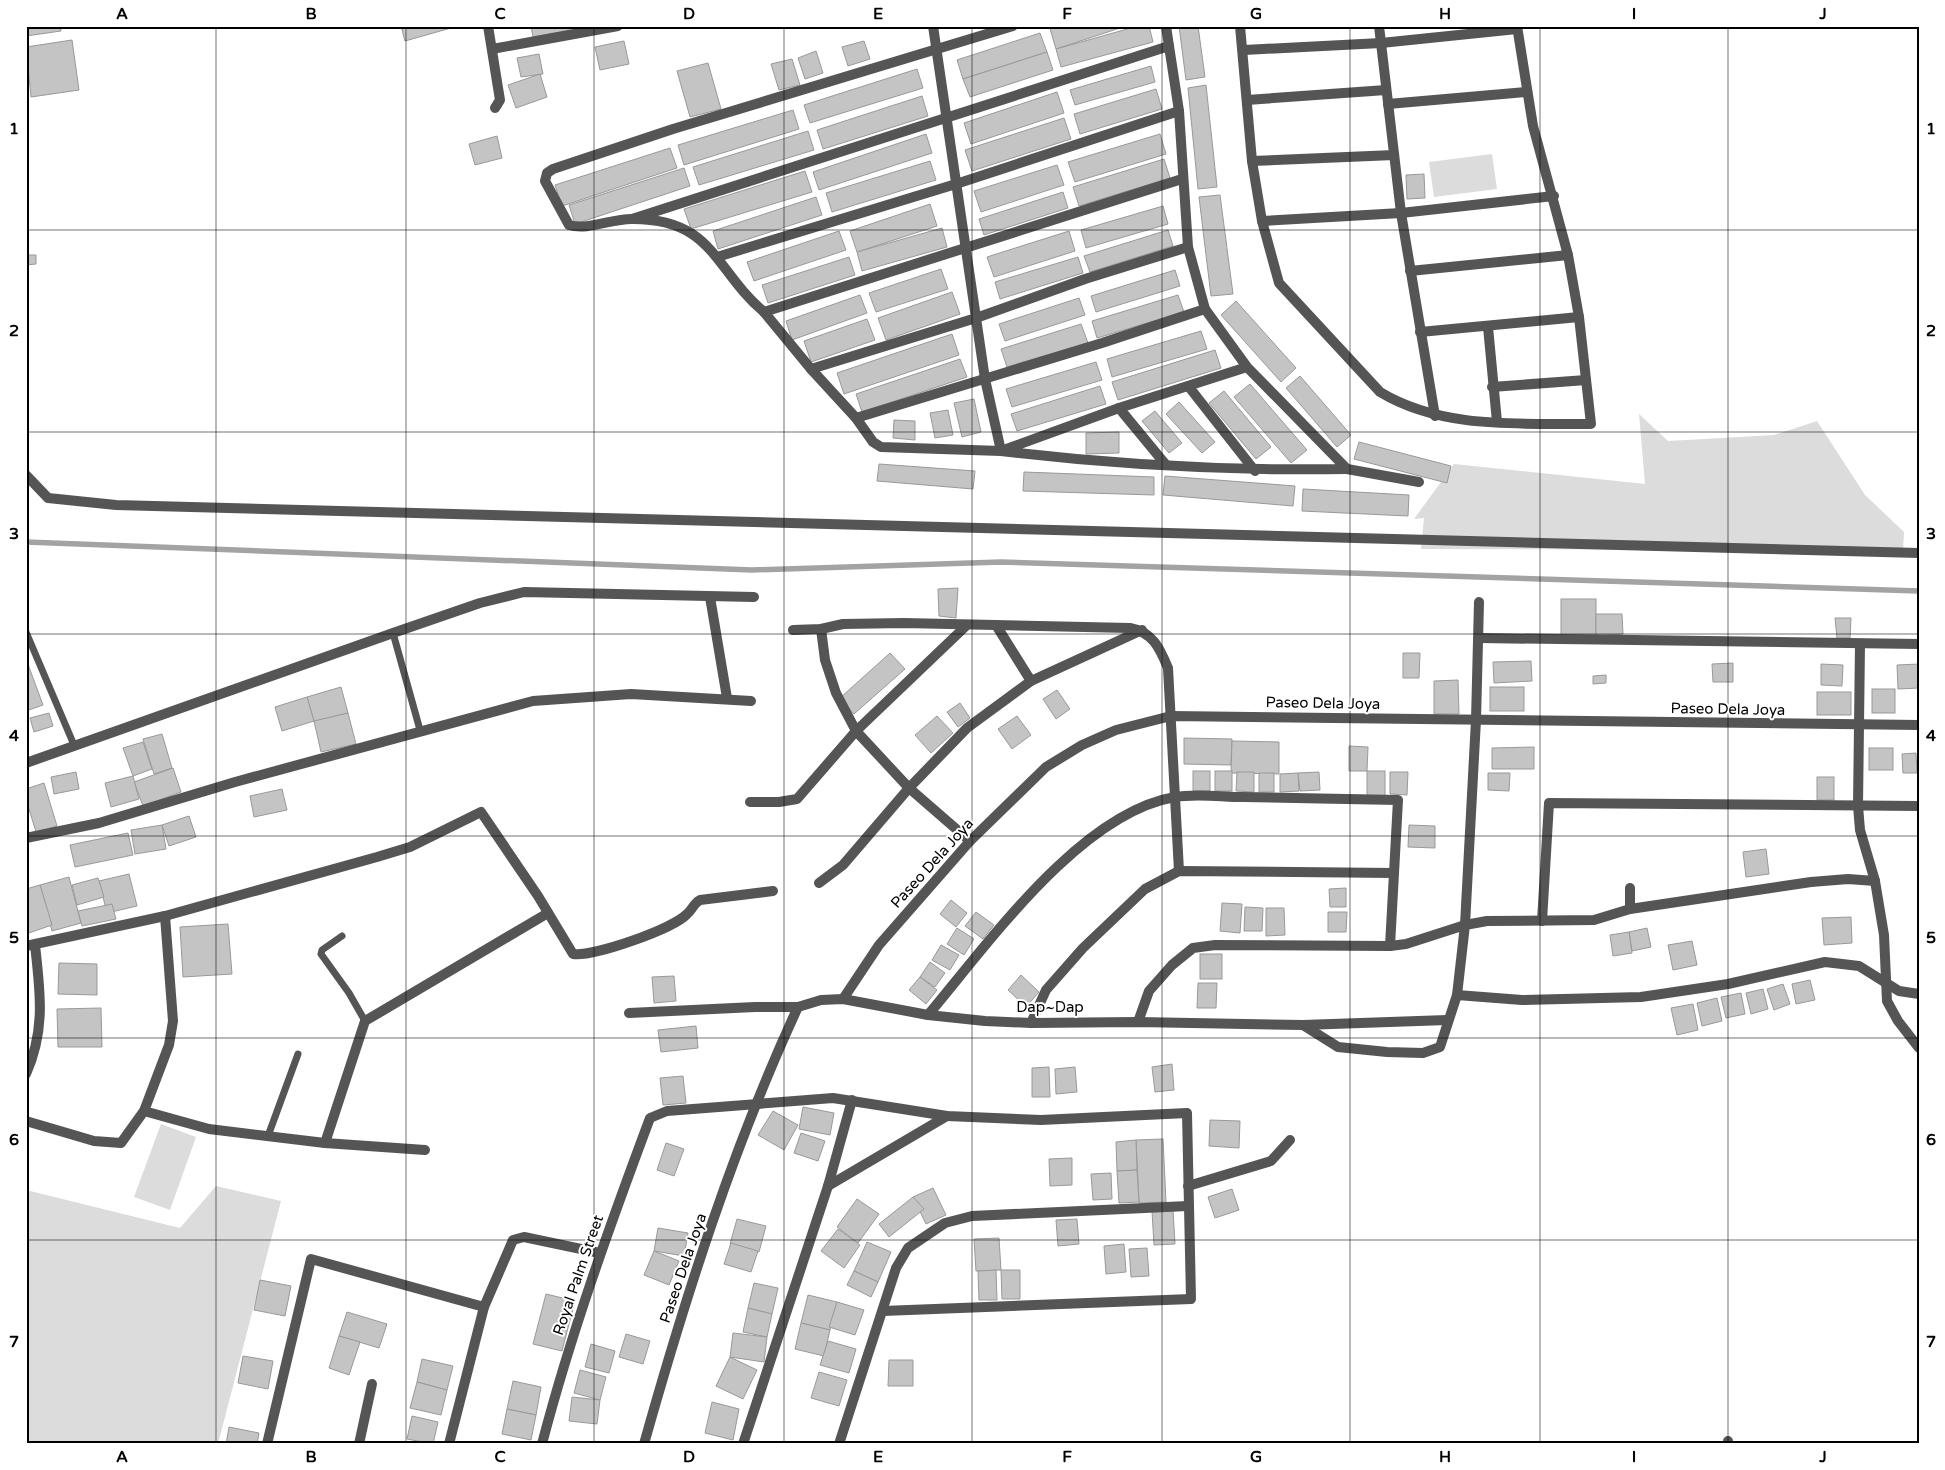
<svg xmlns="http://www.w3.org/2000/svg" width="1945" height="1470" viewBox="0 0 1945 1470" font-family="'Varela Round',sans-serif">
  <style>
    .green { fill: #dcdcdc }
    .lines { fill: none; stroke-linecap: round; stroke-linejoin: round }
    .stream { stroke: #a3a3a3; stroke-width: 5.5 }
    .building { fill: #c4c4c4; stroke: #999 }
    .lane { stroke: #555; stroke-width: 7 }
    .street { stroke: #555; stroke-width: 10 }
    .grid { fill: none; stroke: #000; stroke-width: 1; stroke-opacity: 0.55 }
    .labels { text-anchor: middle; stroke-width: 4; stroke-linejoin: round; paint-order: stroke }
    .street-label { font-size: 15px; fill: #000; stroke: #fff }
    .neatline { fill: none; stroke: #000; stroke-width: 2 }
    .grid-label { font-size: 16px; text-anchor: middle; font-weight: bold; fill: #000 }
  </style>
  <rect width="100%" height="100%" fill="#fff"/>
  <g class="green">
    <polygon points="1492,154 1497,189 1434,197 1429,162"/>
    <polygon points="1639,414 1668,441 1774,435 1817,421 1865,495 1904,532 1903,550 1421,549 1424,518 1414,519 1454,464 1645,484"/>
    <polygon points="161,1124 196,1137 170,1210 134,1197"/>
    <polygon points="216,1186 281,1201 218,1444 26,1444 26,1190 180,1228"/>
  </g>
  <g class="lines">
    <polyline class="stream" points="26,542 752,570 1001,562 1919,591"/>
  </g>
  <g class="building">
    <polygon points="26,26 60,26 61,31 26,36"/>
    <polygon points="401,26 458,26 405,41"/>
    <polygon points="531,26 586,26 587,28 533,37"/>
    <polygon points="1060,26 1126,26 1056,49 1050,29"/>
    <polygon points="1138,26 1149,26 1153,42 1061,67 1056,49"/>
    <polygon points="1179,26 1198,26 1205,77 1186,80"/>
    <polygon points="1040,33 1047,52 963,79 957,60"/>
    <polygon points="72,40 79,90 31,97 26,47"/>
    <polygon points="624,41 629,64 600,70 595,47"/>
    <polygon points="864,41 870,59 848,66 842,47"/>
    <polygon points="816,51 823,73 805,79 798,58"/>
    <polygon points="1047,52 1053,70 970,97 963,79"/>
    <polygon points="539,54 543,74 521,77 517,58"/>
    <polygon points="792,59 800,85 779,90 771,64"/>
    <polygon points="708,63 721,109 690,117 677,71"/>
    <polygon points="1151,66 1155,82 1075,105 1070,90"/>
    <polygon points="917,69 923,88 810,123 804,105"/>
    <polygon points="540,74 547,97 516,108 508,85"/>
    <polygon points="1206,85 1217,187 1198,189 1188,88"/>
    <polygon points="1156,89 1162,109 1080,134 1074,114"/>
    <polygon points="1057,92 1064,113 971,144 964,123"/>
    <polygon points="922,96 928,116 823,149 817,130"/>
    <polygon points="793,110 799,129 684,165 678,145"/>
    <polygon points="1064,118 1071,139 972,171 965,150"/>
    <polygon points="808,131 814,150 699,185 693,167"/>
    <polygon points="926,134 932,153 819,190 813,172"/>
    <polygon points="1160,134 1166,154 1075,182 1068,162"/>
    <polygon points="497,136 502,158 475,165 469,144"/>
    <polygon points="670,148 677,168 562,206 555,185"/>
    <polygon points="1164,159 1170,178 1079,206 1073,187"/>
    <polygon points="930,161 936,180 832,212 826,193"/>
    <polygon points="1057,165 1064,185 981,212 974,191"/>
    <polygon points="684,168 690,186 575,224 569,205"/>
    <polygon points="805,171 812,192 691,229 684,209"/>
    <polygon points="1424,174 1425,198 1407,199 1406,175"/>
    <polygon points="1063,192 1068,208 984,235 979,219"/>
    <polygon points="1220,195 1233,294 1211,296 1199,197"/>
    <polygon points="816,197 822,215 718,249 713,231"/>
    <polygon points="930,204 937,226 857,252 850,231"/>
    <polygon points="1163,206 1168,224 1086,248 1081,230"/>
    <polygon points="942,228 947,247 862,271 857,252"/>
    <polygon points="1168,230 1173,246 1090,272 1084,256"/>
    <polygon points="839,231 846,250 754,281 747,262"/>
    <polygon points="1069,231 1075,251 994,277 987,257"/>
    <polygon points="26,255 36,255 36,264 26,265"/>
    <polygon points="849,257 855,275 768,303 762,285"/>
    <polygon points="1078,257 1083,273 1000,299 995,282"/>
    <polygon points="941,269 948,289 876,312 869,293"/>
    <polygon points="1175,270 1180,286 1096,312 1091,296"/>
    <polygon points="952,292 960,314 886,340 878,318"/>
    <polygon points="860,295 867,313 792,340 786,321"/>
    <polygon points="1178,295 1184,312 1097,338 1092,321"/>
    <polygon points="1079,298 1085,315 1005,341 999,324"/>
    <polygon points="1236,301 1296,368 1281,382 1221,315"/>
    <polygon points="867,319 875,340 811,362 804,341"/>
    <polygon points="1081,324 1088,343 1007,367 1001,349"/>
    <polygon points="1201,331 1207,349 1112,377 1107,359"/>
    <polygon points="952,334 959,355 844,394 837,373"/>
    <polygon points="1215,350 1221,368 1118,400 1112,382"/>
    <polygon points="960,359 967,377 862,412 856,394"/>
    <polygon points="1096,362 1102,380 1012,407 1006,389"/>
    <polygon points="1300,376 1351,435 1337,447 1286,388"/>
    <polygon points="1250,384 1307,450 1291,463 1234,397"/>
    <polygon points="1100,386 1106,404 1017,431 1011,414"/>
    <polygon points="1224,391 1271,447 1256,459 1209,403"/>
    <polygon points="974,399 981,432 962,437 954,403"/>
    <polygon points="1179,402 1215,442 1202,453 1166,414"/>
    <polygon points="948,410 953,435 935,438 930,413"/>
    <polygon points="1155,411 1182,443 1169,453 1142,421"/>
    <polygon points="894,420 915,421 915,440 893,438"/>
    <polygon points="1119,432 1119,453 1086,454 1086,433"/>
    <polygon points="1359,442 1451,466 1447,483 1354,459"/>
    <polygon points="879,464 975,471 973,489 877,481"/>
    <polygon points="1024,472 1154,477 1154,495 1023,491"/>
    <polygon points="1165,476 1295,486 1293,506 1163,495"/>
    <polygon points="1303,489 1409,495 1408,516 1302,511"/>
    <polygon points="958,588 956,618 939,616 938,589"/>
    <rect x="1561" y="599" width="35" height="37"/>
    <polygon points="1596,614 1622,614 1623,634 1596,636"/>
    <polygon points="1835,618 1851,618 1850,638 1837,638"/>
    <polygon points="890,653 905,669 854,714 840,698"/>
    <polygon points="1403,653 1420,653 1419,678 1403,678"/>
    <polygon points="26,659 43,705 26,711"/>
    <polygon points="1531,661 1532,681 1494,683 1493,662"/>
    <polygon points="1733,663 1733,682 1713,682 1712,664"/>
    <polygon points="1821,664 1843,665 1842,686 1821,685"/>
    <polygon points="1919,664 1919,688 1898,689 1897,665"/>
    <polygon points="1606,675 1606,683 1593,684 1593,676"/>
    <polygon points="1458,680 1459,714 1434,714 1434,681"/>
    <polygon points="341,687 348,713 314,722 307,697"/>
    <rect x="1490" y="687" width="34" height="24"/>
    <rect x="1872" y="689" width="23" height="24"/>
    <polygon points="1057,690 1070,709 1056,719 1043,699"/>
    <rect x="1817" y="692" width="34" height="23"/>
    <polygon points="307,697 314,721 282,731 275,707"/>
    <polygon points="960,703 970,718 958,727 947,712"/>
    <polygon points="49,713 53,726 34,732 30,718"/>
    <polygon points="348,713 356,744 321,752 314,721"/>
    <polygon points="937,716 953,733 931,753 915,735"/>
    <polygon points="1017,716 1031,735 1012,749 998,729"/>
    <polygon points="162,734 172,768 154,774 143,739"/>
    <polygon points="1184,738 1232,739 1231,765 1184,764"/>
    <polygon points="1232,741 1279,742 1279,774 1231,773"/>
    <polygon points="143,742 152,769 133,776 123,748"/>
    <polygon points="1349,746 1368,747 1367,771 1349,771"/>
    <polygon points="1534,747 1534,769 1492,769 1492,748"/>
    <rect x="1869" y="748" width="24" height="22"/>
    <polygon points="1916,753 1917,773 1903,773 1902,754"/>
    <polygon points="173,768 181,792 143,806 134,782"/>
    <rect x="1193" y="771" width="17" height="20"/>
    <rect x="1215" y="771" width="17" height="20"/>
    <rect x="1367" y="771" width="18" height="26"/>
    <polygon points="76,772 79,789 54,794 51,777"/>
    <polygon points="1237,772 1254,772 1254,792 1236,791"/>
    <polygon points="1319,772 1320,790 1300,791 1298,773"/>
    <polygon points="1390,772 1408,772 1407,795 1390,794"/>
    <rect x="1259" y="773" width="15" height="19"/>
    <polygon points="1298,773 1299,791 1280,792 1280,774"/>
    <polygon points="1488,773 1510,773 1509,791 1488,790"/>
    <polygon points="133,776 139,799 111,807 105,783"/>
    <rect x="1817" y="777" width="17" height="23"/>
    <polygon points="44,783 57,826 36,832 26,799 26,789"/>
    <polygon points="282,789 287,810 254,817 250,796"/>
    <polygon points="189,816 196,837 169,846 162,825"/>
    <polygon points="162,825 166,849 135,854 131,830"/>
    <polygon points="1409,825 1435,826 1435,848 1408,847"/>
    <polygon points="128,833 133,855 75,867 70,845"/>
    <polygon points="1766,849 1769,874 1746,877 1743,852"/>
    <polygon points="129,874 137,906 107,913 99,881"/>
    <polygon points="69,877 81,923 52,931 40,885"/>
    <polygon points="98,878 104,897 77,905 72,885"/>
    <polygon points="40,885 52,925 26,934 26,889"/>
    <polygon points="1346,888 1346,907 1330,907 1329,889"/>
    <polygon points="951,900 967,913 956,927 940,914"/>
    <polygon points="1222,903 1242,904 1240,933 1220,931"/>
    <polygon points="112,904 116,919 82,926 78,911"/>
    <polygon points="1245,907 1263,908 1262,931 1244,931"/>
    <polygon points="1266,908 1284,908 1285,935 1266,936"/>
    <polygon points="976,912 994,925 983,939 965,926"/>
    <polygon points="1328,912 1347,912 1346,932 1328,932"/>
    <polygon points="1851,917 1852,943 1824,945 1822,918"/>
    <polygon points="228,924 232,974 183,977 180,927"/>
    <polygon points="957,928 974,939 964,955 947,944"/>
    <polygon points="1647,928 1651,947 1632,951 1629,932"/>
    <polygon points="1629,932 1632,953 1613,956 1610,935"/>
    <polygon points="1692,941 1697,965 1673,970 1668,945"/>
    <polygon points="941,945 959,955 950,970 932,960"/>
    <rect x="1200" y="954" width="22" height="25"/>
    <polygon points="930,962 945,973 935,987 920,977"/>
    <polygon points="59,963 97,964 97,995 58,994"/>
    <polygon points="1021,975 1039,992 1026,1007 1008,990"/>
    <polygon points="674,976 676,1001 654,1003 652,977"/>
    <polygon points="920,977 937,990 926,1004 909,990"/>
    <polygon points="1810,980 1815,1000 1796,1004 1792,984"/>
    <polygon points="1198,983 1217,983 1216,1008 1197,1008"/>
    <polygon points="1783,984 1790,1004 1774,1010 1767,989"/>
    <polygon points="1763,989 1768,1009 1751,1014 1746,993"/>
    <polygon points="1741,993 1745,1014 1726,1018 1721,997"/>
    <polygon points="1717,998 1722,1021 1702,1026 1697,1003"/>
    <polygon points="1693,1004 1698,1030 1677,1035 1671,1008"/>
    <polygon points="101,1008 102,1047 58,1047 57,1009"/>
    <polygon points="696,1026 698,1048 661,1052 658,1030"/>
    <polygon points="1172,1064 1174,1090 1155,1092 1152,1067"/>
    <polygon points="1049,1067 1050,1097 1032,1097 1032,1068"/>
    <polygon points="1075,1067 1077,1092 1056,1094 1055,1069"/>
    <polygon points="683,1076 686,1103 663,1105 660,1078"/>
    <polygon points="803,1107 834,1113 830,1135 799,1129"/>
    <polygon points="773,1111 798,1125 784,1150 758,1135"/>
    <polygon points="1210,1120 1240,1121 1239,1148 1209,1146"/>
    <polygon points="801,1133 825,1141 818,1161 794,1153"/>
    <polygon points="1163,1139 1166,1202 1139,1203 1136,1140"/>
    <polygon points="1136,1140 1137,1170 1117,1171 1116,1142"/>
    <polygon points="666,1143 684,1149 674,1176 657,1170"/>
    <polygon points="1072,1158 1072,1185 1050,1186 1049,1159"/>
    <polygon points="1137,1170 1139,1202 1119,1203 1117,1171"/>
    <polygon points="1111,1173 1112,1199 1093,1200 1091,1174"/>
    <polygon points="933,1188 946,1215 926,1224 913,1197"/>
    <polygon points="1232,1189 1239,1210 1215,1218 1208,1197"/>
    <polygon points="913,1197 924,1209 889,1237 879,1224"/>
    <polygon points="857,1199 879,1214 858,1243 837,1227"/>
    <polygon points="1173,1210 1175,1244 1154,1245 1152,1211"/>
    <polygon points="737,1219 766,1226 759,1252 730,1244"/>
    <polygon points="1077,1219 1079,1244 1058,1246 1056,1220"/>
    <polygon points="658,1228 688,1233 684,1256 654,1251"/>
    <polygon points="838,1229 860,1245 844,1268 821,1251"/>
    <polygon points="999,1238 1001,1270 976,1271 974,1239"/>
    <polygon points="867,1242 891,1252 878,1282 854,1271"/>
    <polygon points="731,1243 758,1251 751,1272 724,1264"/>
    <polygon points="1124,1244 1126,1272 1106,1274 1104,1246"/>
    <polygon points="1147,1248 1149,1276 1131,1277 1129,1249"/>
    <polygon points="654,1251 679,1261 669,1285 644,1275"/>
    <polygon points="996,1270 997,1300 979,1300 978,1271"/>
    <polygon points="1001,1270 1020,1270 1020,1299 1002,1299"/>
    <polygon points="854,1271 878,1282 871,1297 847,1285"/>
    <polygon points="260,1280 291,1286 285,1316 254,1310"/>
    <polygon points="754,1283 778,1288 772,1314 748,1308"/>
    <polygon points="546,1294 575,1301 562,1351 533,1344"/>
    <polygon points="808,1295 837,1302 830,1330 801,1323"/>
    <polygon points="837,1302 864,1310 855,1335 829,1327"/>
    <polygon points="748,1308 772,1314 767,1337 743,1332"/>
    <polygon points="347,1312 387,1324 379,1348 339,1336"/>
    <polygon points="801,1323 830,1330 824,1356 795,1349"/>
    <polygon points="733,1333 767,1337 764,1362 730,1357"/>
    <polygon points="626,1334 650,1341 643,1364 619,1357"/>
    <polygon points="339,1336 360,1342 349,1375 329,1368"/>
    <polygon points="828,1341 856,1349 849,1373 820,1365"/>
    <polygon points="591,1344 615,1351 609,1373 585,1367"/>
    <polygon points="243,1356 273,1361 268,1389 238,1383"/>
    <polygon points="730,1357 757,1370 743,1399 716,1386"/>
    <polygon points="422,1359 453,1366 447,1390 417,1382"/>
    <polygon points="889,1360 913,1360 913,1386 888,1386"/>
    <polygon points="580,1370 606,1377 600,1400 574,1393"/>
    <polygon points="819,1372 847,1380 839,1406 811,1398"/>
    <polygon points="513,1381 541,1387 536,1415 507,1409"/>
    <polygon points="417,1382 447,1390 441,1415 410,1408"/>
    <polygon points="572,1397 600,1400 597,1424 569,1421"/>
    <polygon points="712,1402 739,1409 733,1440 705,1433"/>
    <polygon points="507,1409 536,1415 531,1440 502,1434"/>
    <polygon points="412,1416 438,1422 433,1444 407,1439"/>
    <polygon points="229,1427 259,1433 257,1444 226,1444"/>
  </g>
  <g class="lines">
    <g class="lane">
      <polyline points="26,632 74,745"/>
      <polyline points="393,633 420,730"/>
      <polyline points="342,936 322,950 321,954 349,993 365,1021"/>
      <polyline points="268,1136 298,1054"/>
    </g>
    <g class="street">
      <polyline points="488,26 500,100 495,108"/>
      <path d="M1013 26 673 129 553 169 547 173 545 181 569 225C588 231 613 218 633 219 714 219 714 270 764 312L1182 179"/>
      <polyline points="1166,26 1169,46"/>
      <path d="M1240 26 1252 161 1262 221 1279 283 1380 392C1443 430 1521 423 1591 424L1579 317 1568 255 1533 126 1517 26"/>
      <polyline points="1379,26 1401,213 1435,416"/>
      <polyline points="492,49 618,26"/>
      <polyline points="1244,50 1381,43 1517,29"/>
      <polyline points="1247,100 1386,90"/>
      <polyline points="1388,104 1526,92"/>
      <polyline points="1252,161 1394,155"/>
      <path d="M632 219 1169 46 1179 111 1188 247 1205 309 1247 367 1347 469C1231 471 1116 465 1001 451L1119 408 1247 367"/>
      <polyline points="1262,221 1401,213 1554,196"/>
      <polyline points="717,257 956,184 1179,111"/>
      <polyline points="1410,271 1568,255"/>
      <polyline points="764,312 811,369 856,418 873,442 881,447 1001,451 985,379 933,26"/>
      <polyline points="1488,327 1497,422"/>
      <polyline points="1420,332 1579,317"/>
      <polyline points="811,369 976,318 1085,279 1188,247"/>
      <polyline points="1189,387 1255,471"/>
      <polyline points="1492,387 1586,380"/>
      <polyline points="1119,408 1166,465"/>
      <polyline points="856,418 1102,343 1205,309"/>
      <polyline points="1347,469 1419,482"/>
      <polyline points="26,475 48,498 116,505 1919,553"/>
      <polyline points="710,597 727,698"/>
      <polyline points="996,625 1031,681"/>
      <polyline points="821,629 825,660 836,693 856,731 909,788 970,841"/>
      <path d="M793 630 821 629 843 624 904 623 1130 628C1153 632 1160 649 1168 668L1179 871"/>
      <polyline points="1479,638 1919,644"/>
      <polyline points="1860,644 1858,806 1860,830 1875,881 1884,935 1887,1001 1898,1021 1919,1048"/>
      <polyline points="26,763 393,633 480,603 524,592 754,597"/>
      <polyline points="750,802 779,802 797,799 856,731 967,625"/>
      <polyline points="26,838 99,823 235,782 533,701 631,694 751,701"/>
      <polyline points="819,883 843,865 909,788 967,728 1031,681 1142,630"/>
      <polyline points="1630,888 1630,909"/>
      <polyline points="1542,921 1549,803 1919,806"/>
      <path d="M26 946 165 916 377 857 410 847 481 812 538 896 573 954C593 957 673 929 687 914 693 909 693 904 700 900L773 891"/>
      <polyline points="1457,995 1522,1000 1641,997 1728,984 1825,962 1859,966 1899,991 1919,994"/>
      <polyline points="843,999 879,945 970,841 1046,767 1082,745 1116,730 1171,716 1919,725"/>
      <polyline points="629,1013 755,1007 798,1007 821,1000 843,999 928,1015 985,1021 1031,1023 1138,1022 1303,1025 1447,1020"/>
      <path d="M928 1015C988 944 1080 813 1175 797 1196 793 1222 797 1243 797 1295 798 1346 799 1398 800L1390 946"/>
      <polyline points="1138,1022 1149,991 1172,965 1193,948 1215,945 1390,946 1406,944 1465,925 1487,921 1594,920 1630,909 1811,882 1848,879 1875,881"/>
      <polyline points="1031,1023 1046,990 1083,948 1145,889 1179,871 1394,873"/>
      <polyline points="1303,1025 1338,1047 1387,1052 1423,1053 1440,1047 1457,995 1465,925 1476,720 1479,602"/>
      <path d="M26 1074C46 1029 40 991 35 945"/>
      <polyline points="144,1111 209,1129 325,1143 425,1150"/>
      <polyline points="26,1121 94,1141 121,1143 144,1111 169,1045 173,1021 165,916"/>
      <polyline points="325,1143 365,1021 548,913"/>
      <polyline points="828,1186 947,1116"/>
      <polyline points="1188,1186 1271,1161 1290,1140"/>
      <polyline points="1728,1441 1728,1444"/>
      <polyline points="267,1444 311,1259 484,1307"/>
      <polyline points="359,1444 372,1384"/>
      <polyline points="449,1444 484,1307 513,1240 524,1237 600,1253"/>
      <path d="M542 1444C571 1333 610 1225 650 1118L667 1111 833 1098 947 1116 1041 1120 1187 1113 1191 1299 883 1311"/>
      <path d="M644 1444C686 1295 733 1147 798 1007"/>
      <polyline points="743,1444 828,1186 852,1100"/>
      <polyline points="839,1444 896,1268 908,1248 945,1223 972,1216 1188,1206"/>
    </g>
  </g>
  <path class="grid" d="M216 26V1444M406 26V1444M594 26V1444M784 26V1444M972 26V1444M1162 26V1444M1350 26V1444M1540 26V1444M1728 26V1444M26 230H1919M26 432H1919M26 634H1919M26 836H1919M26 1038H1919M26 1240H1919"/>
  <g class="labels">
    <g class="street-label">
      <text transform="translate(1323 703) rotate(1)" y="5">Paseo Dela Joya</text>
      <text transform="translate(1728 709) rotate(1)" y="5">Paseo Dela Joya</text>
      <text transform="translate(932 863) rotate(-48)" y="5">Paseo Dela Joya</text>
      <text x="1050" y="1012">Dap~Dap</text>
      <text transform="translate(683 1268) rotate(-71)" y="5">Paseo Dela Joya</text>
      <text transform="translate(578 1275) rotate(-71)" y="5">Royal Palm Street</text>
    </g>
  </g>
  <rect width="1945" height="1470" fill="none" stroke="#ffffff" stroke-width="55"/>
  <rect x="28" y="28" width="1890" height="1414" class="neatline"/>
  <g class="grid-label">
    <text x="122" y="19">A</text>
    <text x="311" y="19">B</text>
    <text x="500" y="19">C</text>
    <text x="689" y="19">D</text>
    <text x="878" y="19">E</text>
    <text x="1067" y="19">F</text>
    <text x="1256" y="19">G</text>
    <text x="1445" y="19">H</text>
    <text x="1634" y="19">I</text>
    <text x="1823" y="19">J</text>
    <text x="14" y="134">1</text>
    <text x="1931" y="134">1</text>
    <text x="14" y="336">2</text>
    <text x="1931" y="336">2</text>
    <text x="14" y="539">3</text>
    <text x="1931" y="539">3</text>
    <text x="14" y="741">4</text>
    <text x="1931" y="741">4</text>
    <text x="14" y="943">5</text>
    <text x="1931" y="943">5</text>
    <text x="14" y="1145">6</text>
    <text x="1931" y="1145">6</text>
    <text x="14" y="1347">7</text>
    <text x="1931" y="1347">7</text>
    <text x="122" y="1462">A</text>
    <text x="311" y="1462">B</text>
    <text x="500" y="1462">C</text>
    <text x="689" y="1462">D</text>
    <text x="878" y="1462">E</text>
    <text x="1067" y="1462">F</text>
    <text x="1256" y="1462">G</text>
    <text x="1445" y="1462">H</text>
    <text x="1634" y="1462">I</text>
    <text x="1823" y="1462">J</text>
  </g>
</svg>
